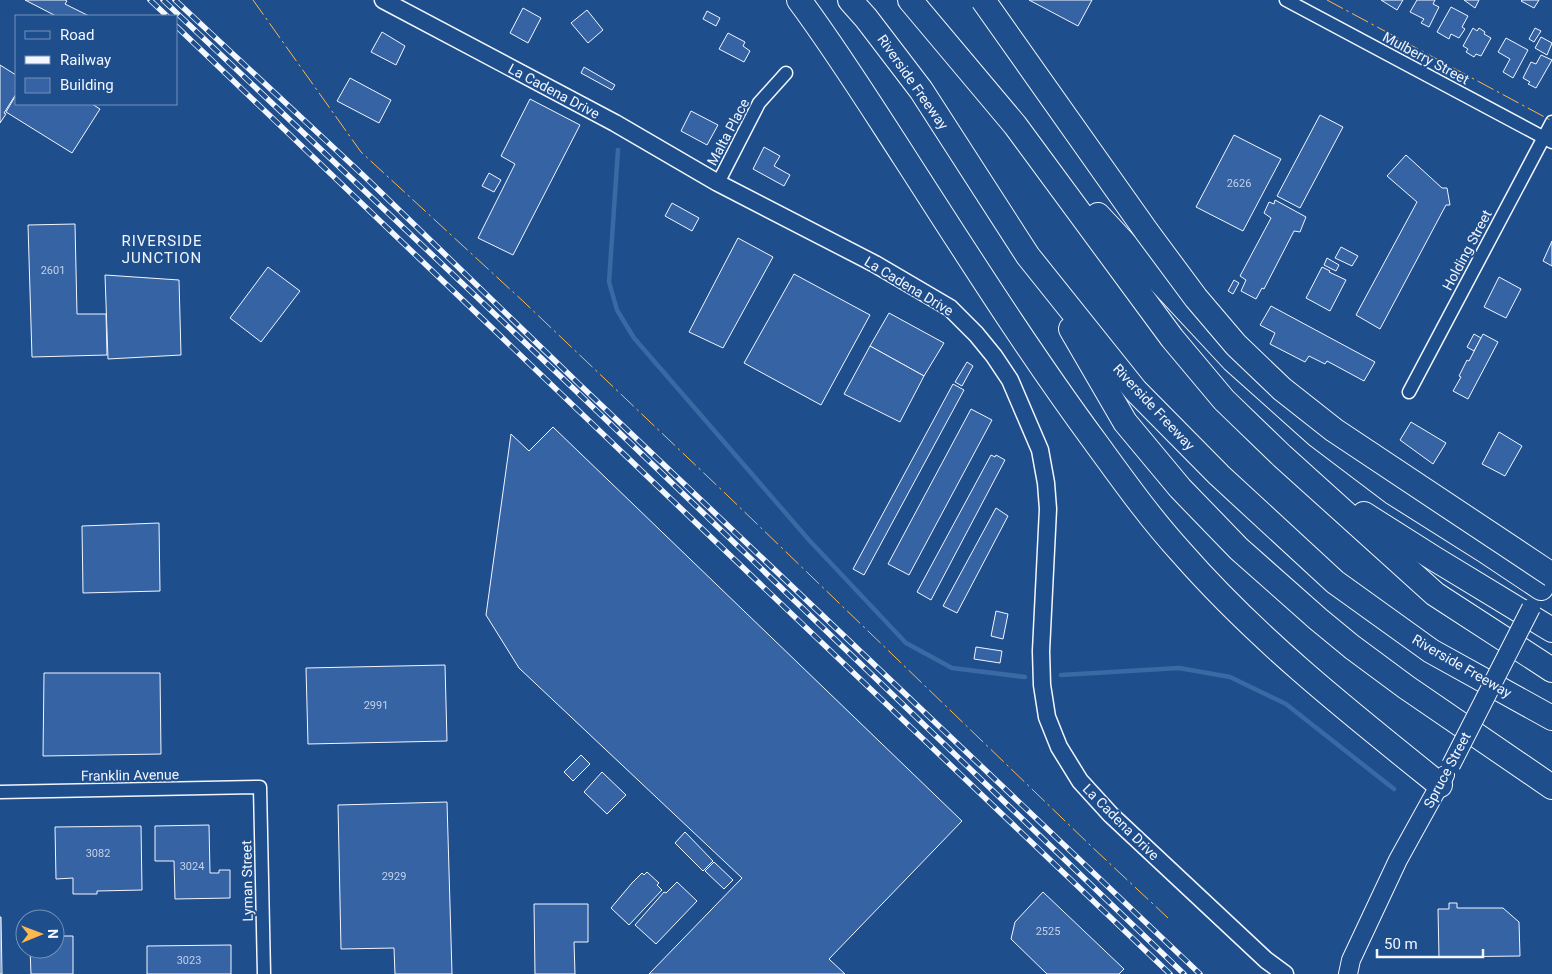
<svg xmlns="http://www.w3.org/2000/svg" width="1552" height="974" viewBox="0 0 1552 974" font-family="Roboto,sans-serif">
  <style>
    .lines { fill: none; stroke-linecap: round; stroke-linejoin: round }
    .stream { stroke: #3b69a3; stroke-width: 4.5 }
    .building { fill: #3563a3; stroke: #f2f6ff }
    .minor-casing { stroke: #f2f6ff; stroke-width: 15 }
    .tertiary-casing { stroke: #f2f6ff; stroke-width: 19 }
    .secondary-casing { stroke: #f2f6ff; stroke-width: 20 }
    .motorway-casing { stroke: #f2f6ff; stroke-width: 26 }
    .minor { stroke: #1f4e8c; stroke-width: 12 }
    .tertiary { stroke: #1f4e8c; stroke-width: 16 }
    .secondary { stroke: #1f4e8c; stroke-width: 18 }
    .motorway { stroke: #1f4e8c; stroke-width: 24 }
    .rail-casing { stroke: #f2f6ff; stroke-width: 5.5 }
    .rail { stroke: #1f4e8c; stroke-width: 4; stroke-dasharray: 11; stroke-linecap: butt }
    .secondary-bridge-casing { stroke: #f2f6ff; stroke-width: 20; stroke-linecap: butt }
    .motorway-bridge-casing { stroke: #f2f6ff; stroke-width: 26; stroke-linecap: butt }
    .secondary-bridge { stroke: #1f4e8c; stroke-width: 18 }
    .motorway-bridge { stroke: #1f4e8c; stroke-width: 24 }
    .power { stroke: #ffb74d; stroke-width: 1; stroke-dasharray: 18 4 2.5 4; stroke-linecap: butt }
    .labels { text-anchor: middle; stroke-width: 4; stroke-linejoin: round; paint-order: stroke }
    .number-label { font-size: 11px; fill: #c3d1e8 }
    .street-label { font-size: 14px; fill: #f2f6ff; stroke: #1f4e8c }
    .neighbourhood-label { font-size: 15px; letter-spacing: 1px; fill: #f2f6ff; stroke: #1f4e8c }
  </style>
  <rect width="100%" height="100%" fill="#1f4e8c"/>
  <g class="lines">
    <g class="stream">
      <polyline points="618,150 609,282 617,310 634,338 809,540 906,643 952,668 1025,677"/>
      <polyline points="1061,675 1179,668 1230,677 1286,704 1394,789"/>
    </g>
  </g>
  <g class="building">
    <polygon points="25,0 65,0 67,1 65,4 89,16 56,16"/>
    <polygon points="1029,0 1092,0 1078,26"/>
    <polygon points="1381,0 1403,0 1397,10"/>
    <polygon points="1417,0 1435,0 1433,4 1439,7 1429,27 1421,23 1424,19 1410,12"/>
    <polygon points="1464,0 1479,0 1475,8"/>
    <polygon points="1522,0 1539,0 1534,8 1521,1"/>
    <polygon points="1451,7 1468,16 1462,27 1465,29 1459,38 1451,34 1449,39 1437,32"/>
    <polygon points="523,8 541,18 528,43 510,33"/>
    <polygon points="587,10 603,30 588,43 571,23"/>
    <polygon points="707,11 720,18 716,26 703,19"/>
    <polygon points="1473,28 1477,31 1479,28 1485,32 1484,34 1491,38 1481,56 1476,54 1474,57 1466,52 1468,49 1463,46"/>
    <polygon points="1535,28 1541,31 1534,42 1529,39"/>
    <polygon points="382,32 405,46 396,65 371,52"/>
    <polygon points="728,33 745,42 743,46 750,51 744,62 719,49"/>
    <polygon points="1541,37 1552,43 1547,55 1535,48"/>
    <polygon points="1506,38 1528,50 1513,78 1503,72 1510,59 1498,52"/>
    <polygon points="1541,55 1552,60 1536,88 1528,84 1530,82 1523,78 1531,62 1536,64"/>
    <polygon points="0,65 16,75 16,94 4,113 6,114 0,123"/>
    <polygon points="584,67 615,85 612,90 581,73"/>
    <polygon points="350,78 391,100 379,123 337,101"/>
    <polygon points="16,95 16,104 92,104 100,109 72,153 6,112"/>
    <polygon points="530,99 580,125 513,255 478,238 515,164 501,156"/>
    <polygon points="691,111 718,125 707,145 681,131"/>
    <polygon points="1320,115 1343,127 1300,208 1277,196"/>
    <polygon points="1234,135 1281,159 1243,231 1196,207"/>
    <polygon points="764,147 780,156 774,166 790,175 784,186 753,169"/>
    <polygon points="1406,155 1442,188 1447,188 1450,205 1446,205 1380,329 1356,315 1417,202 1387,176"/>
    <polygon points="489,173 501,180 494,192 482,186"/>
    <polygon points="1275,200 1306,217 1300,232 1294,231 1264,289 1262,288 1256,299 1241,291 1246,280 1240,276 1271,218 1264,213 1269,202 1274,204"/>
    <polygon points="672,203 699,218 692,231 665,216"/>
    <polygon points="75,224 77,314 106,314 107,355 32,357 28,225"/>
    <polygon points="738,238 773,257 723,348 689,332"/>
    <polygon points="1552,241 1552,266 1543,261"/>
    <polygon points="1341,247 1358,256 1352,266 1335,258"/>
    <polygon points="1327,258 1339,265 1336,271 1324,265"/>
    <polygon points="268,267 300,291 261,342 230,318"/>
    <polygon points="1322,267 1330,271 1329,272 1346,280 1330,311 1306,298"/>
    <polygon points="794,274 870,315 821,405 744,363"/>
    <polygon points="105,275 179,280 181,355 108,359"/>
    <polygon points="1499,277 1521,289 1506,318 1484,307"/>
    <polygon points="1234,280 1239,283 1233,294 1228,291"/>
    <polygon points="1271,306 1375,362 1364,381 1327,361 1325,364 1309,356 1305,362 1270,344 1275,333 1260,325"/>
    <polygon points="889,313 944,343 924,376 870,346"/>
    <polygon points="1474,334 1481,338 1474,351 1467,347"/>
    <polygon points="1483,334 1498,342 1468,399 1453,391 1461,377 1459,376 1467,360 1469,361"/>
    <polygon points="870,346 924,376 900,422 844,394"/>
    <polygon points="967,362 973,366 962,386 955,382"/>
    <polygon points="953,384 964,390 864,575 853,569"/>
    <polygon points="971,409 992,420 909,575 888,564"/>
    <polygon points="1411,422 1446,443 1433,464 1400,440"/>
    <polygon points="553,427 962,821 829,959 845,974 649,974 742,878 519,668 486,615 511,434 529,451"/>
    <polygon points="1499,432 1522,446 1505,476 1482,464"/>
    <polygon points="991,455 995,457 996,455 1005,460 931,600 917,592"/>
    <polygon points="996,508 1008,516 957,613 943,606"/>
    <polygon points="159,523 160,591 83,593 82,526"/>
    <polygon points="996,611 1008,614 1003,639 991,636"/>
    <polygon points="976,647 1002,651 1000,663 974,659"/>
    <polygon points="445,665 447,741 308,744 306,668"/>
    <polygon points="44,673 160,673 161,754 43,756"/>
    <polygon points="581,755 590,764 573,781 564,772"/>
    <polygon points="602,772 626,795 607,814 584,792"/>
    <polygon points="447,802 452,974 395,974 394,948 341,949 338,805"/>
    <polygon points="209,825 210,873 219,873 219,870 230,870 230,898 175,899 174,861 155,861 155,826"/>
    <polygon points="141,826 142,890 97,891 97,894 73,894 73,878 56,879 55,827"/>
    <polygon points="685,832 713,861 703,871 675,843"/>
    <polygon points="714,862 733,880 724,889 705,871"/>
    <polygon points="647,872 659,883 657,885 662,890 629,925 611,908 632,883 642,873 644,875"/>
    <polygon points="677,882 697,901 656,944 635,925 664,892 666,893"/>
    <polygon points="1043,892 1124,969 1119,974 1047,974 1011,939 1015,922"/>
    <polygon points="1449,903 1457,903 1457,908 1503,908 1519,922 1520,956 1439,957 1438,909 1449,909"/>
    <polygon points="534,904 588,904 588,942 574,942 575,974 535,974"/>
    <polygon points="0,917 1,917 2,974 0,974"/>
    <polygon points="55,936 73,936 73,974 31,974 30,949 55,949"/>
    <polygon points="231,945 231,974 147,974 147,946"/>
  </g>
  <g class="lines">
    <defs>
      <g id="minor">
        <polyline points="1286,0 1552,142"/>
        <polyline points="718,183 759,103 786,73"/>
        <polyline points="1409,392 1552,122"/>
        <polyline points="0,792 260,787 264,974"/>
      </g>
      <polyline id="tertiary" points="383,0 615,123 718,183 875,264 950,308 976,334 994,356 1010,380 1040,450 1046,483 1048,509 1041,651 1042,685 1047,717 1059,747 1080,781 1111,815 1266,960 1285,974"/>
      <polyline id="secondary" points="1348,974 1351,960 1398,860 1445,775"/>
      <g id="motorway">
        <path d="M799 0C837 51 870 104 905 158 967 254 1028 351 1096 443 1123 480 1150 518 1181 552 1258 640 1349 712 1440 785"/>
        <polyline points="850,0 866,18 921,90 1028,256 1136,391 1219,475 1335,582 1431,651 1552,718"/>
        <polyline points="910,0 1015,125 1172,338 1224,400 1282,456 1435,594 1552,670"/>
        <polyline points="1098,215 1233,360 1318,436 1392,492 1484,550 1541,588"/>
        <polyline points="1071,329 1125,422 1180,488 1239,549 1318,619 1352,647 1406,687 1552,787"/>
        <polyline points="1364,514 1435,559 1552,630"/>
      </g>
    </defs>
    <use href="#minor" class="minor-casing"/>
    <use href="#tertiary" class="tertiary-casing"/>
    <use href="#secondary" class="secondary-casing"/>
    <use href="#motorway" class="motorway-casing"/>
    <use href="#minor" class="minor"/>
    <use href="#tertiary" class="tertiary"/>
    <use href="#secondary" class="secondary"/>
    <use href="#motorway" class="motorway"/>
    <defs>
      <g id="rail">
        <polyline points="150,0 167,16"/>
        <polyline points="163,0 576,391 1184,974"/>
        <polyline points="175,0 364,176 580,385 1200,974"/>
        <polyline points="176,26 694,521 1170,974"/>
      </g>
    </defs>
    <use href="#rail" class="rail-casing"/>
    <use href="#rail" class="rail"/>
    <defs>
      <polyline id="secondary-bridge" points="1451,765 1531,608"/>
      <polyline id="motorway-bridge" points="983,0 1147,232 1196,298 1236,345 1282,389 1334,430 1552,575"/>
    </defs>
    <use href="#secondary-bridge" class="secondary-bridge-casing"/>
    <use href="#motorway-bridge" class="motorway-bridge-casing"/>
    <use href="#secondary-bridge" class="secondary-bridge"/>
    <use href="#motorway-bridge" class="motorway-bridge"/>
    <g class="power">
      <polyline points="253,0 361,152 525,303 728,496 1091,846 1168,918"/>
      <polyline points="1327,0 1552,121"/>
    </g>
  </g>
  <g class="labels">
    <g class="number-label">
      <text x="1239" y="187">2626</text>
      <text x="53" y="274">2601</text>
      <text x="376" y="709">2991</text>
      <text x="98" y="857">3082</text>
      <text x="192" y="870">3024</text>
      <text x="394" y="880">2929</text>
      <text x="1048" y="935">2525</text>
      <text x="189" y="964">3023</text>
    </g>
    <g class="street-label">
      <text transform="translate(1426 58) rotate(28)" y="5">Mulberry Street</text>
      <text transform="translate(913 82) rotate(55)" y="5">Riverside Freeway</text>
      <text transform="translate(554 91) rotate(28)" y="5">La Cadena Drive</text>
      <text transform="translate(728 132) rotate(-62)" y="5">Malta Place</text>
      <text transform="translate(1467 250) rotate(-62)" y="5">Holding Street</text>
      <text transform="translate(909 286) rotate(31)" y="5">La Cadena Drive</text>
      <text transform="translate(1154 407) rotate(47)" y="5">Riverside Freeway</text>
      <text transform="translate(1462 666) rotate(30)" y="5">Riverside Freeway</text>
      <text transform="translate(1447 770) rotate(-62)" y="5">Spruce Street</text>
      <text transform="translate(130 775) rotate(-1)" y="5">Franklin Avenue</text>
      <text transform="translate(1121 822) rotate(45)" y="5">La Cadena Drive</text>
      <text transform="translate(247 881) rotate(-91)" y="5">Lyman Street</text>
    </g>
    <g class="neighbourhood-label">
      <text x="162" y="246">RIVERSIDE<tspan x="162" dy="17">JUNCTION</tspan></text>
    </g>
  </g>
  <rect x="15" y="15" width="162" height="90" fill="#1f4e8c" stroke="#7391ba"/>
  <rect x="25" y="31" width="25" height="8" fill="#1f4e8c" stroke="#7391ba"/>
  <text x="60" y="40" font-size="15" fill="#f2f6ff">Road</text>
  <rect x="25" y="56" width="25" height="8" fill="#f2f6ff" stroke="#7391ba"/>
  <text x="60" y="65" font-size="15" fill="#f2f6ff">Railway</text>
  <rect x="25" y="78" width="25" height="15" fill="#3563a3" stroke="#7391ba"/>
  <text x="60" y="90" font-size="15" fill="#f2f6ff">Building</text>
  <g transform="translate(40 934) rotate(89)"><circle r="24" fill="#1f4e8c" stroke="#7391ba"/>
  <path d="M0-4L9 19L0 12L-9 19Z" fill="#ffb74d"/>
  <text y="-8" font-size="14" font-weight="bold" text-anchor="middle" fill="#f2f6ff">N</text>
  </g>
  <path d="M1377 949v8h106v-8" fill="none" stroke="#f2f6ff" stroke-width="2.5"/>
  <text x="1384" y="949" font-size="15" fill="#f2f6ff" stroke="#1f4e8c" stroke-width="4" paint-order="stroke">50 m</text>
</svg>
